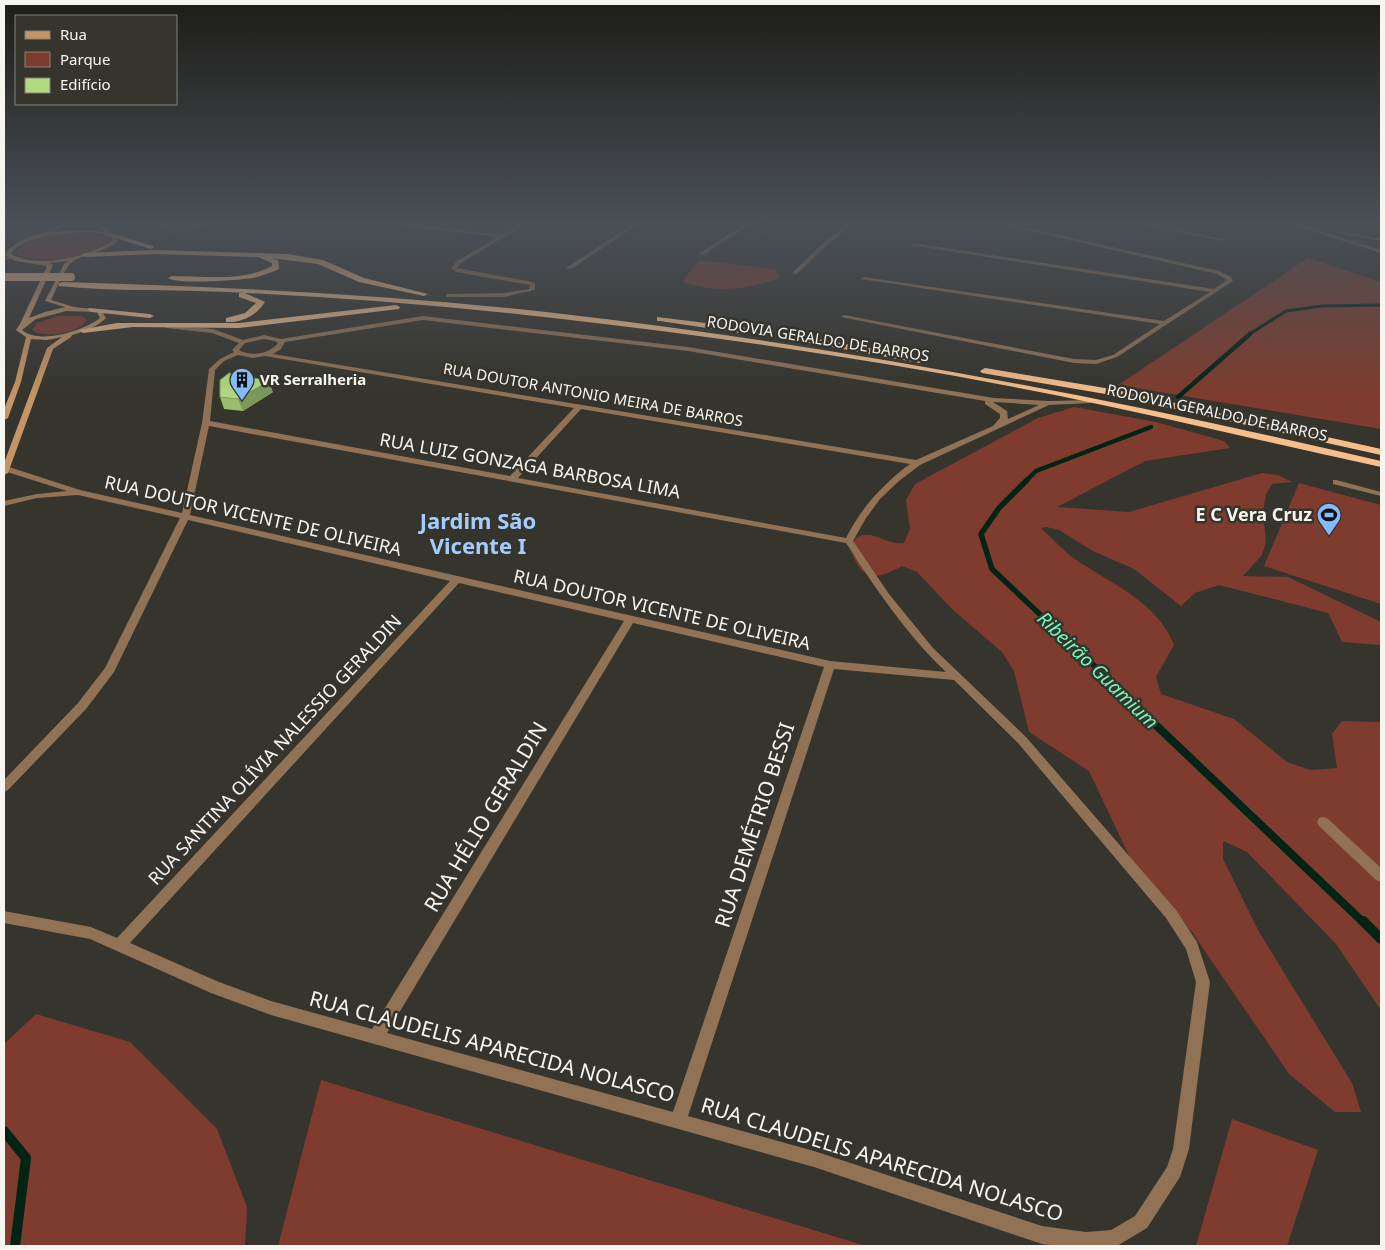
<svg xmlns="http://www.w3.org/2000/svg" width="1385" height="1250" viewBox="0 0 1385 1250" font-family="'Noto Sans',sans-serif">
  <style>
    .green { fill: #7f3c2e }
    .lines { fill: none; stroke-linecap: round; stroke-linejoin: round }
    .stream-far4 { stroke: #012414; stroke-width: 3 }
    .stream-far3 { stroke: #012414; stroke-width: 4.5 }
    .stream-far2 { stroke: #012414; stroke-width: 5.5 }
    .stream-far1 { stroke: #012414; stroke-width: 8 }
    .stream { stroke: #012414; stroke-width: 10 }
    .minor { fill: #917255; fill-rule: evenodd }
    .tertiary { fill: #917255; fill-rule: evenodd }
    .secondary { fill: #c59565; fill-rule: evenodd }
    .trunk { fill: #f6bf8a; fill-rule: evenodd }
    .trunk-bridge { stroke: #f6bf8a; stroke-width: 8 }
    .wall { fill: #99bc6d }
    .shaded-wall { fill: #7d9959 }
    .building { fill: #b2db7f; stroke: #7d9959 }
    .labels { text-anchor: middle; stroke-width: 5; stroke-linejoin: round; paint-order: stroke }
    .far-street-label { font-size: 15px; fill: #f6f5f0; stroke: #35342d }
    .far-poi-label { font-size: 15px; font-weight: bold; fill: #f6f5f0; stroke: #35342d; text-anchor: start }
    .street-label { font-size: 18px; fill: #f6f5f0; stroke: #35342d }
    .poi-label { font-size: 18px; font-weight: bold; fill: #f6f5f0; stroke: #35342d; text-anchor: end }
    .water-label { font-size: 19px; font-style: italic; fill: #6efcb7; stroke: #35342d }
    .near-street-label { font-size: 21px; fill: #f6f5f0; stroke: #35342d }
    .district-label { font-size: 22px; font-weight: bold; fill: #a5ccfd; stroke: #35342d }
  </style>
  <rect width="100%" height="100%" fill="#35342d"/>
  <g class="green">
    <polygon points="151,223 151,222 220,223 174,233"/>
    <path d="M79 233 107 237 108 240C93 259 39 263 17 255L16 252C27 235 61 234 79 233Z"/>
    <polygon points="1308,258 1381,282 1381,429 1118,385"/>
    <path d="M699 260 775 269 780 278C744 290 718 293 682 282Z"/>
    <path d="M59 316H82L87 320C79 333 44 339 32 330L37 323Z"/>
    <path d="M1074 407 1156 422 1224 441 1230 448 1145 461 1057 507 1129 512 1262 473 1278 475 1292 482 1272 484 1266 494 1263 511 1266 542 1262 555 1243 576 1288 577 1381 622V645L1342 642 1328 613 1219 585 1195 593 1181 606 1134 569 1093 551 1059 530 1046 527 1041 528C1052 538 1063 551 1075 559 1112 585 1157 601 1174 645L1156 677 1161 694 1234 719 1287 762 1310 770 1337 768 1332 734 1342 721 1381 722V1010L1336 944 1247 852 1223 841V859L1259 932 1352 1083 1361 1112H1335L1289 1074 1192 932 1132 862 1089 771 1029 732 1014 671 1002 652 953 610 917 572 902 566C873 582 860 580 850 546 866 521 882 546 904 543L910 529 906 500 915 484 1038 418Z"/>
    <polygon points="1299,483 1381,505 1381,604 1264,566"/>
    <polygon points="36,1014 130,1042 217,1129 247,1207 245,1246 4,1246 4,1044"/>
    <polygon points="321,1080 866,1246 278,1246"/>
    <polygon points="1232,1119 1318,1150 1287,1246 1196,1246"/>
  </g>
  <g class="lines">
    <polyline class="stream-far4" points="1248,335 1286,311 1322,306 1381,305"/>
    <g class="stream-far3">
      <polyline points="1178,397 1250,334"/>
      <polyline points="1026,481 1036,471 1151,427"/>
    </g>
    <polyline class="stream-far2" points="1027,480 999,508 981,534 992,569 1101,672"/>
    <polyline class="stream-far1" points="1099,671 1364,923"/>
    <g class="stream">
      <polyline points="1363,921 1381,939"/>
      <polyline points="4,1131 26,1158 15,1246"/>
    </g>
    <g class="minor">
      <polygon points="372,222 392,222 502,235 523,222 529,222 461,263 457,268 528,281 535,283 535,290 504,297 446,297 446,295 448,294 504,293 529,289 530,285 456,272 451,268 457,261 498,237"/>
      <polygon points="636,222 642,222 571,269 566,268"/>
      <polygon points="748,222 754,222 703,255 698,254"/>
      <polygon points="849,222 855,222 824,248 797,274 793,274 793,272 820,246"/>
      <polygon points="991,222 1002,222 1219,271 1231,277 1233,281 1117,357 1096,364 1074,363 841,317 844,315 1074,359 1096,360 1113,355 1160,324 861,279 864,277 1164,321 1210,292 910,245 913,243 1214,289 1227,280 1217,274"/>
      <polygon points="1130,222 1142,222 1225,240 1223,241"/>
      <polygon points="1282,222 1291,222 1381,250 1381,253"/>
      <polygon points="1338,231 1381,239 1381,241 1336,233"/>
      <polygon points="4,257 14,258 4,260"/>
      <path d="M423 316 688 347 994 398 1048 401 1092 400 1094 401 1090 403 1049 405 920 465 899 481 880 499 866 518 853 541 889 594 933 648 1026 737 1176 910 1197 942 1210 982 1189 1149 1180 1177 1147 1228 1117 1246H1058L1042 1244 814 1167 271 1015 211 993 90 939 4 923V911L91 927 117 938 450 581 188 520 114 672 86 709 8 790 4 792V780L78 703 105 668 180 518 78 495 37 498 4 506V501L37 494 67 491 4 471V467H9L80 490 182 513 202 423 209 369 220 359 234 352 232 350 239 343 212 333 166 328 163 326 164 325 213 329 243 340 264 335 281 339ZM423 320 688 351 985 401V404L1000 414V418L993 426 916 460 273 354 281 349 285 342ZM264 339 275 341 278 343C269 354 251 357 239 350L245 343ZM238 355 253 358 265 356 574 408 510 476 210 421 215 370 224 361ZM993 402H994L1039 405 1008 419 1007 411ZM581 409 910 464C883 484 861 508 846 538L518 478ZM209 426 846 543C876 589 906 634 946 672L830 661 190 515ZM459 583 624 621 372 1029 271 1001 219 982 130 943ZM633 623 824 667 673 1112 387 1033ZM834 669 954 680 1018 743 1166 918 1186 949 1196 982 1173 1149 1167 1167 1135 1216 1111 1230 1086 1232 1042 1226 814 1151 688 1116Z"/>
      <polygon points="1333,480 1336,480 1381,492 1381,496 1333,484"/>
      <polygon points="1323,817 1327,818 1381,868 1381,882 1376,880 1319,826 1317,822 1319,818"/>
    </g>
    <g class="tertiary">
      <polygon points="65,222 72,222 44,237 40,236"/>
      <polygon points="97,222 111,232 111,234 107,234 91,222"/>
    </g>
    <path class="secondary" d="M84 230H92L116 235 117 242C104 253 80 254 70 264 63 272 56 290 51 300L74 307 101 310 106 318C97 327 84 332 72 335L71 337 53 349 8 473 4 475V463L47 348 62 337 47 340 31 339 21 382 8 418 4 420V409L15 382 26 337 16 330 20 324 47 266 15 261 5 255C20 231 59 231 84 230ZM92 232 112 237V241C88 257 37 269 11 254 23 234 70 233 92 232ZM68 261 64 264 45 301 65 307 45 312 29 318 53 265 50 263ZM66 311 97 312 100 318C83 331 40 345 22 330L36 319Z"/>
    <g class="trunk">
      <polygon points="114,234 153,246 154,247 151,249 112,237"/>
      <path d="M154 250 288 254 323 260 364 278 428 294 424 296 359 282 318 264 271 258 278 260 279 269C270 273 262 276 253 278 239 280 178 285 168 278L172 276C205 276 242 282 272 266V263L258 257 154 254 85 257 81 255 85 253Z"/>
      <path d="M62 282C230 287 397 295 563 314 839 346 1111 398 1381 461V467C1274 444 1167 418 1060 396 895 363 729 338 562 319 451 306 339 297 227 292 172 289 114 292 59 286L58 284Z"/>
      <path d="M239 293H245L265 302C257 315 241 323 226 322V318L245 313 256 303 239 297Z"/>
      <polygon points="396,305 400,307 399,309 239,328 133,327 83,333 79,330 117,323 239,323"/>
      <polygon points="89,308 150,314 154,316 150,318 92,312 88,310"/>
      <polygon points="657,317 747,328 751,331 747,334 660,321 657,321"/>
      <polygon points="801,336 920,357 924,360 920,363 798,341 797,339"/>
      <polygon points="985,368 1117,390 1381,449 1381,455 1117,396 982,373 980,371"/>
    </g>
    <polyline class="trunk-bridge" points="4,277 71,277"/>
  </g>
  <polygon class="wall" points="273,392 243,411 224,409 220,397"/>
  <polygon class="shaded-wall" points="269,381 273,392 243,411 238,399"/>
  <polygon class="building" points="229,373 269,381 238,399 220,397 220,380"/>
  <linearGradient id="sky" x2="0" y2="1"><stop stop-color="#1d1d19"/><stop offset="0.56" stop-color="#4b5057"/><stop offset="1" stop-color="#4b5057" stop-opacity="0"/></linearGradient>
  <rect width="1385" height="398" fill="url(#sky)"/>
  <defs>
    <symbol id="building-pin" viewBox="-11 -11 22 30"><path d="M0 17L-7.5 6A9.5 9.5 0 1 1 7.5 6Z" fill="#86bbfb" stroke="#35342d"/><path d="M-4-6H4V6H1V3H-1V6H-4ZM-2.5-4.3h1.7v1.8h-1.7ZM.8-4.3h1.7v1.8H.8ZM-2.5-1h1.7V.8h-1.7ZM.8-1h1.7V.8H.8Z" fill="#111"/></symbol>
    <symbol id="stadium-pin" viewBox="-11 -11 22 30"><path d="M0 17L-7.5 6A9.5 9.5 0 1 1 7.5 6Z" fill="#86bbfb" stroke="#35342d"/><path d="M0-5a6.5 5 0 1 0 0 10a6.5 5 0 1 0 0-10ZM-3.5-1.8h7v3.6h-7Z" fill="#111"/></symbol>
  </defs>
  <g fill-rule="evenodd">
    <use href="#building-pin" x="228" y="366" width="28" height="38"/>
    <use href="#stadium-pin" x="1315" y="501" width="28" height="38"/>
  </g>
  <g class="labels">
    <g class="far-street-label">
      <text transform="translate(818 339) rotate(9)" y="5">RODOVIA GERALDO DE BARROS</text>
      <text transform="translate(593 395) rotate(10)" y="5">RUA DOUTOR ANTONIO MEIRA DE BARROS</text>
      <text transform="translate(1217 413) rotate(12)" y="5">RODOVIA GERALDO DE BARROS</text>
    </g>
    <g class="far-poi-label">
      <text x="260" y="385">VR Serralheria</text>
    </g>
    <g class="street-label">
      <text transform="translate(530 466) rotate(10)" y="6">RUA LUIZ GONZAGA BARBOSA LIMA</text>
      <text transform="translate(253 516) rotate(13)" y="6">RUA DOUTOR VICENTE DE OLIVEIRA</text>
      <text transform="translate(662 610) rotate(13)" y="6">RUA DOUTOR VICENTE DE OLIVEIRA</text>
      <text transform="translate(275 750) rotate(-47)" y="6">RUA SANTINA OLÍVIA NALESSIO GERALDIN</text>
    </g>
    <g class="poi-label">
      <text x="1312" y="521">E C Vera Cruz</text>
    </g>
    <g class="water-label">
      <text transform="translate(1098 670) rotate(44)" y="7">Ribeirão Guamium</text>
    </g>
    <g class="near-street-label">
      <text transform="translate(486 817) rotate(-59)" y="7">RUA HÉLIO GERALDIN</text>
      <text transform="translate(755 825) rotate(-72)" y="7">RUA DEMÉTRIO BESSI</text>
      <text transform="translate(492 1047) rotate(15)" y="7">RUA CLAUDELIS APARECIDA NOLASCO</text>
      <text transform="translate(882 1160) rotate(17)" y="7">RUA CLAUDELIS APARECIDA NOLASCO</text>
    </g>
    <g class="district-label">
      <text x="478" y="529">Jardim São<tspan x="478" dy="25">Vicente I</tspan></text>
    </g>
  </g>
  <rect width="1385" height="1250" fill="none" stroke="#f6f5f0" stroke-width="10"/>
  <rect x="15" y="15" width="162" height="90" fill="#35342d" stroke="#82817b"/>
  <rect x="25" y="31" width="25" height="8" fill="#c59565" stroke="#82817b"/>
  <text x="60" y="40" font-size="15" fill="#f6f5f0">Rua</text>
  <rect x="25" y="52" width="25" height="15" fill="#7f3c2e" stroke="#82817b"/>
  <text x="60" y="65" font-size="15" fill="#f6f5f0">Parque</text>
  <rect x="25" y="78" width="25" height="15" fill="#b2db7f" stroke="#82817b"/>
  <text x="60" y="90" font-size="15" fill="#f6f5f0">Edifício</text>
</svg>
